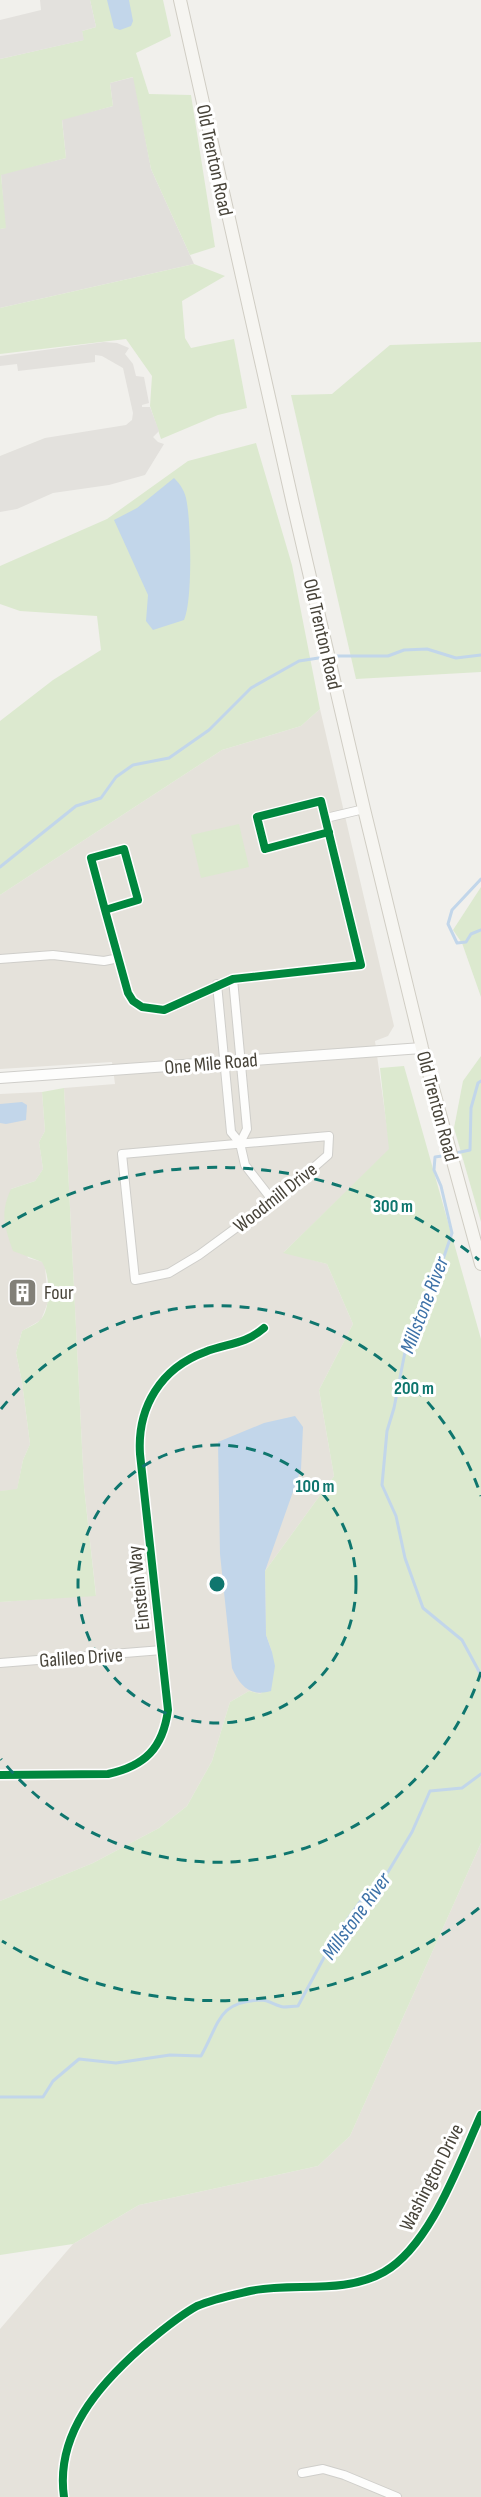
<svg xmlns="http://www.w3.org/2000/svg" width="481" height="2497" viewBox="0 0 481 2497" font-family="'Sofia Sans Condensed',sans-serif">
  <style>
    .residential { fill: #e5e2db }
    .industrial { fill: #e1dfdb }
    .green { fill: #dce9cf }
    .parking { fill: #e3e1dd }
    .water { fill: #c2d6ea }
    .lines { fill: none; stroke-linecap: round; stroke-linejoin: round }
    .stream { stroke: #c2d6ea; stroke-width: 3 }
    .minor-casing { stroke: #cfceca; stroke-width: 10 }
    .tertiary-casing { stroke: #cfceca; stroke-width: 12 }
    .secondary-casing { stroke: #d0cdc4; stroke-width: 14 }
    .minor { stroke: #fdfdfc; stroke-width: 8 }
    .tertiary { stroke: #fdfdfc; stroke-width: 10 }
    .secondary { stroke: #f6f5f1; stroke-width: 12 }
    .cycleway-casing { stroke: #fff; stroke-width: 11 }
    .cycleway { stroke: #00873e; stroke-width: 8 }
    .ring { fill: none; stroke: #0f766e; stroke-width: 3; stroke-dasharray: 10 8 }
    .labels { text-anchor: middle; stroke-width: 6; stroke-linejoin: round; paint-order: stroke }
    .street-label { font-size: 20px; fill: #474339; stroke: #fff }
    .poi-label { font-size: 20px; fill: #474339; stroke: #fff; text-anchor: start }
    .water-label { font-size: 21px; font-style: italic; fill: #3d71a7; stroke: #fff }
    .centre { fill: #0f766e; stroke: #fff; stroke-width: 3 }
    .ring-label { font-size: 18px; text-anchor: middle; font-weight: bold; fill: #0f766e; stroke: #fff; stroke-width: 6; stroke-linejoin: round; paint-order: stroke }
  </style>
  <rect width="100%" height="100%" fill="#f1f0ec"/>
  <g class="residential">
    <polygon points="320,709 394,1026 388,1036 375,1041 390,1149 284,1252 327,1264 353,1324 319,1390 334,1476 265,1571 266,1635 272,1652 261,1694 249,1691 230,1702 212,1761 187,1806 159,1828 93,1863 0,1901 0,1602 96,1595 84,1487 64,1088 115,1084 112,1062 0,1069 0,895 222,750 301,726"/>
    <polygon points="42,1092 45,1131 39,1142 43,1169 35,1181 11,1189 28,1258 43,1262 45,1267 48,1302 41,1320 22,1331 16,1353 22,1382 30,1444 23,1460 17,1490 0,1491 0,1094"/>
    <polygon points="481,1843 481,2497 0,2497 0,2329 73,2244 139,2205 318,2166 350,2136"/>
  </g>
  <polygon class="industrial" points="134,77 151,169 194,264 0,308 0,229 5,228 1,174 66,158 62,119 113,106 110,83"/>
  <g class="green">
    <polygon points="90,0 163,0 171,36 136,53 149,94 191,95 215,247 190,255 151,169 133,77 110,83 113,106 62,120 66,158 1,175 6,228 0,229 0,59 83,40 82,31 96,27"/>
    <polygon points="194,264 225,276 182,301 185,338 191,348 234,339 247,408 218,415 161,439 150,406 152,376 126,339 0,354 0,308"/>
    <polygon points="481,342 481,672 356,679 291,395 332,394 390,345"/>
    <polygon points="256,443 292,565 320,709 301,726 222,750 0,895 0,721 53,680 101,650 97,616 20,611 0,604 0,566 107,519 188,461"/>
    <polygon points="239,824 249,867 201,878 191,835"/>
    <polygon points="481,887 481,997 462,943 453,930"/>
    <polygon points="481,1056 481,1222 454,1128 463,1081"/>
    <polygon points="404,1066 481,1339 481,1843 350,2136 318,2166 139,2205 73,2244 0,2255 0,1901 93,1863 159,1828 187,1806 212,1761 230,1702 249,1691 261,1694 272,1652 266,1635 265,1571 334,1476 319,1390 353,1324 327,1264 283,1253 389,1149 380,1068"/>
    <path d="M64 1088 84 1487 96 1596 0 1602V1491L17 1489 23 1460 30 1444 22 1382 16 1353 22 1331C28 1327 38 1324 42 1318 51 1305 50 1275 42 1262L13 1251C4 1225 0 1213 11 1189L35 1181 43 1169 39 1142 45 1131 42 1092Z"/>
  </g>
  <g class="parking">
    <polygon points="40,0 90,0 96,27 82,31 84,40 0,59 0,20 41,10"/>
    <polygon points="104,342 117,343 129,348 125,354 133,364 136,376 144,377 149,403 142,405 142,407 150,407 159,431 153,437 158,442 164,444 145,475 109,485 53,493 17,509 0,512 0,456 45,438 126,425 132,420 133,413 123,368 102,356 95,355 95,362 18,371 17,364 0,366 0,356"/>
  </g>
  <g class="water">
    <polygon points="107,0 129,0 133,21 131,26 120,30 114,28"/>
    <path d="M174 478C180 484 184 490 186 498 191 519 193 601 184 620L153 630 146 621 148 595 114 520 137 508Z"/>
    <polygon points="22,1102 27,1105 26,1120 6,1124 0,1123 0,1104"/>
    <path d="M295 1416 303 1427 301 1469 265 1571 266 1635 272 1652 275 1666 271 1691C250 1697 240 1686 232 1668L220 1554 218 1442 264 1423Z"/>
  </g>
  <g class="lines">
    <g class="stream">
      <polyline points="332,656 388,656 404,650 427,649 456,658 481,655"/>
      <polyline points="0,867 76,806 101,798 116,777 133,765 169,758 209,730 251,688 299,661 325,657"/>
      <polyline points="481,879 452,910 448,924 457,943 466,942 471,934 481,930"/>
      <polyline points="456,1153 470,1150 471,1108 478,1083 481,1081"/>
      <polyline points="449,1155 435,1157 434,1170 441,1186 452,1233 435,1283 405,1352 394,1408 387,1431 382,1485 396,1516 405,1558 423,1608 462,1640 481,1675"/>
      <path d="M0 2097H43L53 2081 79 2059 116 2063 170 2055 201 2056C219 2025 217 2001 261 2000 269 2000 276 2006 284 2007 288 2007 294 2006 298 2006L335 1937 359 1903 388 1872 412 1832 430 1791 462 1788 481 1774"/>
    </g>
    <defs>
      <g id="minor">
        <polyline points="326,818 364,809"/>
        <polyline points="105,910 91,858 124,849 138,900 105,910 128,993 133,1001 142,1007 164,1010 233,979 361,965 321,801 257,817 265,849 329,832"/>
        <polyline points="0,959 53,955 104,961 119,958"/>
        <polyline points="233,979 247,1129 240,1143"/>
        <polyline points="217,984 231,1132 240,1143 245,1165 273,1201"/>
        <polygon points="329,1136 328,1155 289,1189 199,1255 169,1273 135,1280 122,1154"/>
        <polyline points="0,1663 162,1650"/>
        <path d="M0 1775 108 1774C145 1766 163 1748 168 1710L140 1454C137 1407 161 1368 205 1352 228 1343 244 1345 264 1328"/>
        <polyline points="302,2473 323,2469 344,2475 397,2497"/>
        <path d="M64 2497C55 2434 99 2385 142 2347 160 2332 177 2317 197 2306 213 2299 233 2295 250 2291 293 2282 343 2295 384 2272 431 2245 459 2163 481 2115"/>
      </g>
      <polyline id="tertiary" points="0,1078 422,1048"/>
      <polyline id="secondary" points="180,0 293,504 364,809 422,1048 481,1264"/>
    </defs>
    <use href="#minor" class="minor-casing"/>
    <use href="#tertiary" class="tertiary-casing"/>
    <use href="#secondary" class="secondary-casing"/>
    <use href="#minor" class="minor"/>
    <use href="#tertiary" class="tertiary"/>
    <use href="#secondary" class="secondary"/>
    <defs>
      <g id="cycleway">
        <polyline points="105,910 91,858 124,849 138,900 105,910 128,993 133,1001 142,1007 164,1010 233,979 361,965 321,801 257,817 265,849 329,832"/>
        <path d="M0 1775 108 1774C145 1766 163 1748 168 1710L140 1454C137 1407 161 1368 205 1352 228 1343 244 1345 264 1328"/>
        <path d="M64 2497C55 2434 99 2385 142 2347 160 2332 177 2317 197 2306 213 2299 233 2295 250 2291 293 2282 343 2295 384 2272 431 2245 459 2163 481 2115"/>
      </g>
    </defs>
    <use href="#cycleway" class="cycleway-casing"/>
    <use href="#cycleway" class="cycleway"/>
  </g>
  <g class="ring">
    <circle cx="217" cy="1584" r="139"/>
    <path d="M481 1672A278 278 0 0 1 1 1759M1 1409A278 278 0 0 1 481 1496"/>
    <path d="M479 1908A417 417 0 0 1 2 1941M2 1227A417 417 0 0 1 479 1260"/>
  </g>
  <defs>
    <symbol id="building-square" viewBox="-11 -11 22 22"><rect x="-9" y="-9" width="18" height="18" rx="4" fill="#828078" stroke="#fff"/><path d="M-4-6H4V6H1V3H-1V6H-4ZM-2.5-4.3h1.7v1.8h-1.7ZM.8-4.3h1.7v1.8H.8ZM-2.5-1h1.7V.8h-1.7ZM.8-1h1.7V.8H.8Z" fill="#fff"/></symbol>
  </defs>
  <g fill-rule="evenodd">
    <use href="#building-square" x="6" y="1276" width="33" height="33"/>
  </g>
  <g class="labels">
    <g class="street-label">
      <text transform="translate(215 160) rotate(78)" y="7">Old Trenton Road</text>
      <text transform="translate(323 634) rotate(77)" y="7">Old Trenton Road</text>
      <text transform="translate(211 1063) rotate(-5)" y="7">One Mile Road</text>
      <text transform="translate(438 1106) rotate(75)" y="7">Old Trenton Road</text>
      <text transform="translate(275 1197) rotate(-38)" y="7">Woodmill Drive</text>
      <text transform="translate(138 1588) rotate(-96)" y="7">Einstein Way</text>
      <text transform="translate(81 1657) rotate(-4)" y="7">Galileo Drive</text>
      <text transform="translate(431 2177) rotate(-63)" y="7">Washington Drive</text>
    </g>
    <g class="poi-label">
      <text x="44" y="1299">Four</text>
    </g>
    <g class="water-label">
      <text transform="translate(424 1305) rotate(-69)" y="7">Millstone River</text>
      <text transform="translate(356 1916) rotate(-54)" y="7">Millstone River</text>
    </g>
  </g>
  <circle cx="217" cy="1584" r="9" class="centre"/>
  <g class="ring-label">
    <text x="393" y="1212">300 m</text>
    <text x="414" y="1394">200 m</text>
    <text x="315" y="1492">100 m</text>
  </g>
</svg>
